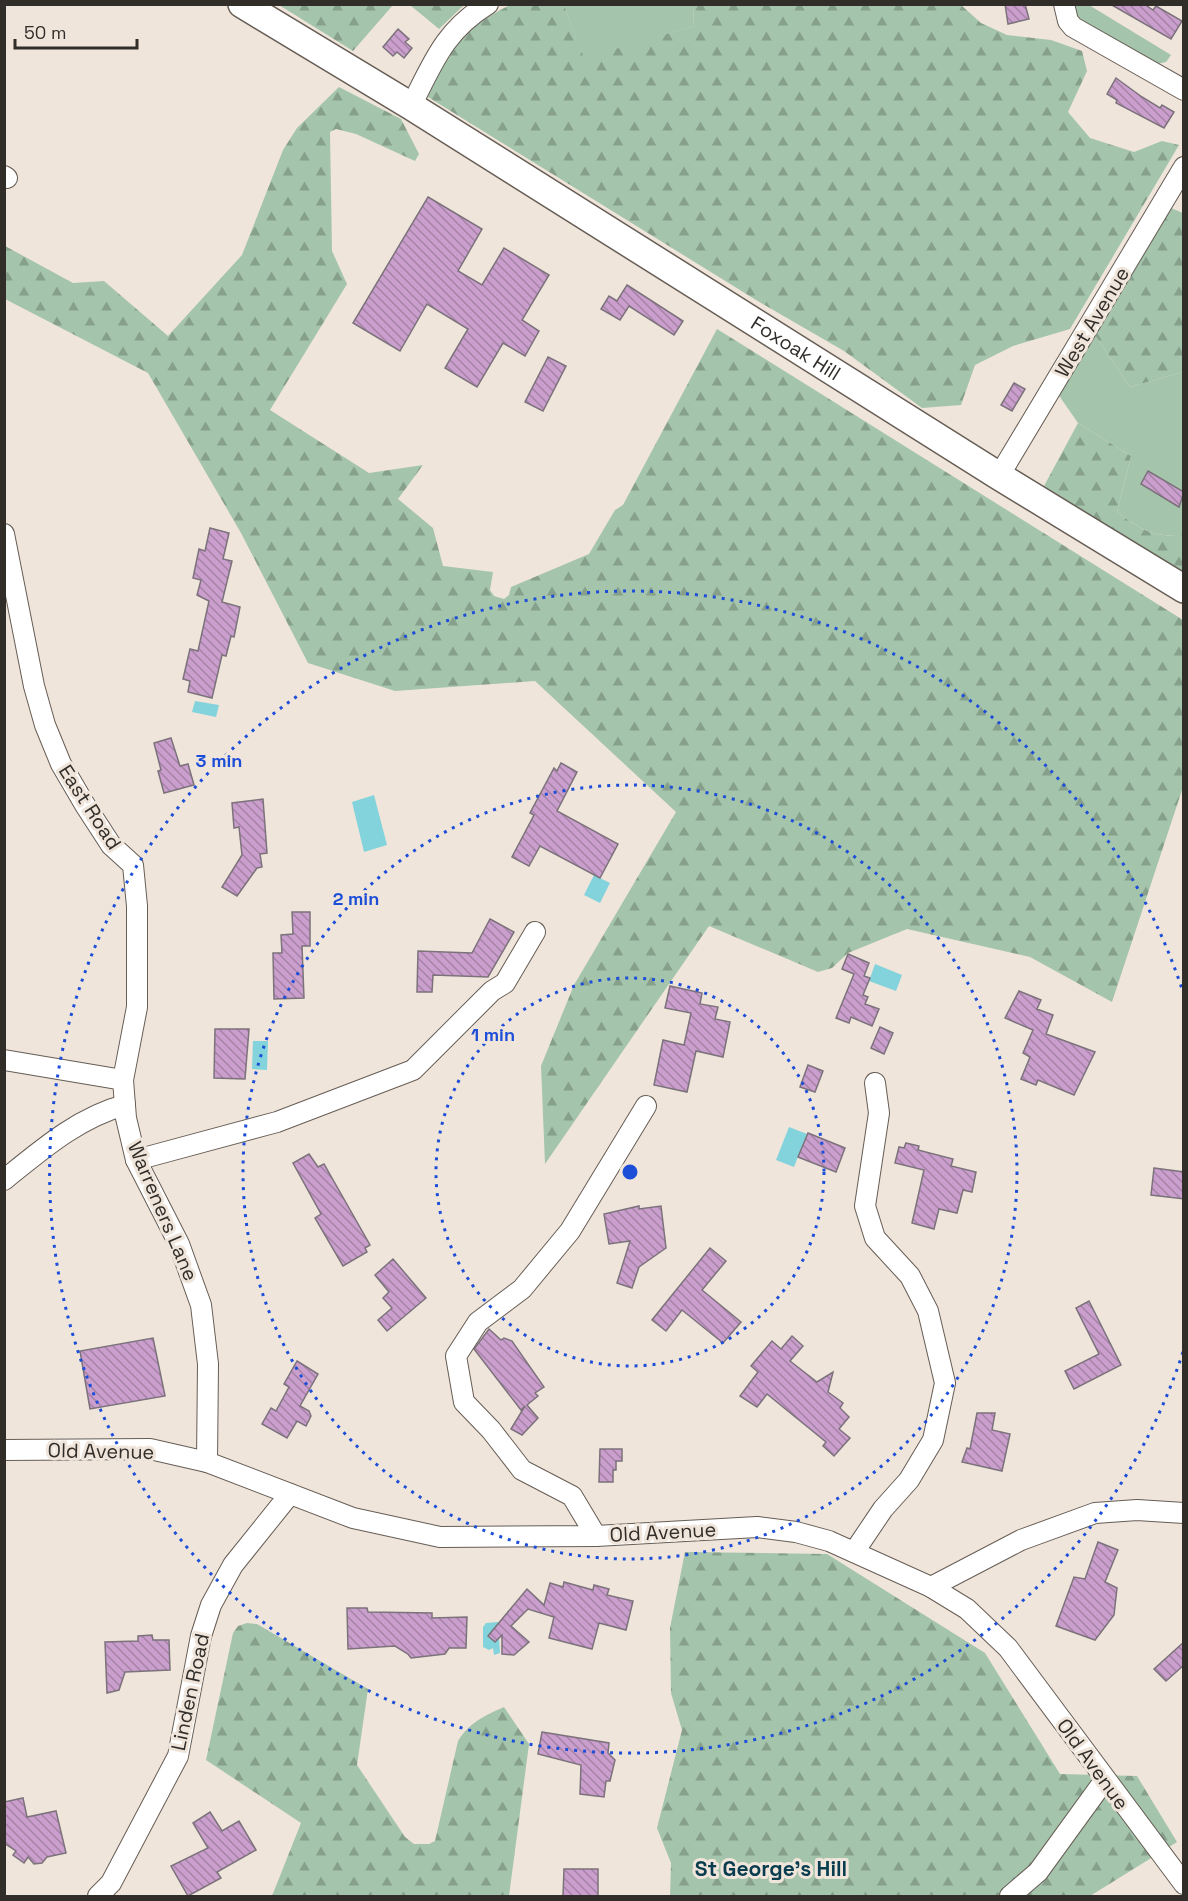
<svg xmlns="http://www.w3.org/2000/svg" width="1188" height="1901" viewBox="0 0 1188 1901" font-family="'Space Grotesk',sans-serif">
  <style>
    .grass { fill: #a4c4ac }
    .forest { fill: url(#forest-firs) }
    .water { fill: #82d3db }
    .building { fill: url(#building-back-hatch); stroke: #7b727b; stroke-width: 1.5 }
    .lines { fill: none; stroke-linecap: round; stroke-linejoin: round }
    .minor-casing { stroke: #665d55; stroke-width: 22 }
    .secondary-casing { stroke: #665d55; stroke-width: 30 }
    .minor { stroke: #fff; stroke-width: 20 }
    .secondary { stroke: #fff; stroke-width: 27 }
    .ring { fill: none; stroke: #1d4ed8; stroke-width: 3; stroke-dasharray: 3 6 }
    .labels { text-anchor: middle; stroke-width: 6; stroke-linejoin: round; paint-order: stroke }
    .street-label { font-size: 20px; fill: #312d29; stroke: #f0e5db }
    .neighbourhood-label { font-size: 21px; font-weight: bold; fill: #083c4e; stroke: #f0e5db }
    .centre { fill: #1d4ed8; stroke: #f0e5db; stroke-width: 3 }
    .ring-label { font-size: 18px; text-anchor: middle; font-weight: bold; fill: #1d4ed8; stroke: #f0e5db; stroke-width: 6; stroke-linejoin: round; paint-order: stroke }
  </style>
  <defs>
    <pattern id="forest-firs" width="22" height="20" patternUnits="userSpaceOnUse" patternTransform="scale(1.5)"><rect width="22" height="20" fill="#a4c4ac"/><path d="M5 1l3.5 6h-7zM16 11l3.5 6h-7z" fill="#86a08c"/></pattern>
    <pattern id="building-back-hatch" width="6" height="6" patternUnits="userSpaceOnUse" patternTransform="scale(1.5)"><rect width="6" height="6" fill="#cb9fcd"/><path d="M-1 5l2 2M0 0l6 6M5-1l2 2" fill="none" stroke="#a582a6"/></pattern>
  </defs>
  <rect width="100%" height="100%" fill="#f0e5db"/>
  <g class="grass">
    <polygon points="564,5 693,5 694,26 584,59"/>
    <polygon points="1071,5 1089,5 1171,55 1166,62 1157,64 1077,18"/>
    <path d="M1089 326 1130 387 1183 372 1182 536C1150 536 1142 530 1117 512L1131 456 1078 423 1053 387Z"/>
  </g>
  <g class="forest">
    <polygon points="279,5 393,5 353,51"/>
    <polygon points="410,5 464,5 439,29"/>
    <path d="M510 5H564L584 58 694 26 693 5H961L981 23 1007 35 1051 40 1082 51 1087 71 1068 112 1090 138 1134 152 1162 141 1179 145 1070 329 1013 346 975 365 961 405 922 408 844 351 756 300 428 97C448 49 464 28 510 5Z"/>
    <polygon points="339,87 401,119 419,154 415,161 356,134 336,129 330,132 332,251 347,284 270,410 369,473 423,465 398,499 433,528 443,566 493,572 490,590 494,596 504,599 509,595 511,587 589,554 615,510 623,505 717,329 1183,620 1183,787 1112,1002 1030,957 907,929 848,953 832,968 818,972 709,926 545,1164 541,1066 574,985 676,812 535,681 395,691 308,663 241,533 148,373 5,299 5,246 73,283 104,281 168,336 242,255 283,150 297,128"/>
    <polygon points="1161,204 1183,213 1183,372 1130,387 1089,326"/>
    <path d="M1078 423 1131 456 1117 512C1142 530 1150 536 1181 536L1183 532V577L1044 486Z"/>
    <polygon points="685,1552 827,1554 985,1653 1060,1774 1137,1776 1177,1842 1090,1896 670,1896 671,1863 657,1828 682,1730 671,1693 670,1628"/>
    <path d="M247 1623 257 1624 368 1689 357 1765 405 1837 414 1844H429L435 1841 458 1741C470 1722 484 1716 504 1707L529 1744 509 1896H272L301 1823 206 1760 233 1633 238 1626Z"/>
  </g>
  <g class="water">
    <polygon points="195,701 219,705 216,717 192,712"/>
    <polygon points="374,795 387,845 364,852 352,802"/>
    <polygon points="594,875 610,883 600,903 584,895"/>
    <polygon points="875,964 902,975 896,991 869,981"/>
    <polygon points="253,1041 268,1041 267,1070 252,1069"/>
    <polygon points="789,1127 807,1134 794,1167 776,1160"/>
    <polygon points="498,1622 500,1653 494,1655 493,1648 489,1650 483,1647 483,1627 486,1623"/>
  </g>
  <g class="building">
    <polygon points="1005,4 1025,4 1029,19 1008,24"/>
    <polygon points="1110,4 1144,4 1153,10 1156,6 1182,21 1171,39"/>
    <polygon points="398,29 409,39 405,42 412,48 404,58 397,52 393,56 383,47"/>
    <polygon points="1116,78 1142,97 1160,108 1162,105 1174,112 1164,128 1116,103 1117,100 1107,94"/>
    <polygon points="428,197 482,229 458,271 482,285 504,248 549,275 522,320 539,331 525,356 503,343 477,387 445,368 468,329 427,304 400,351 353,323"/>
    <polygon points="627,285 683,321 674,335 629,306 620,320 601,309 609,296 617,301"/>
    <polygon points="548,357 566,366 543,411 525,402"/>
    <polygon points="1014,383 1025,389 1012,411 1001,405"/>
    <polygon points="1148,471 1184,492 1179,507 1141,484"/>
    <polygon points="210,528 229,533 223,559 232,561 222,602 240,607 234,637 231,636 226,656 222,655 212,698 188,692 190,681 183,679 190,649 198,651 209,601 197,595 201,580 193,578 199,549 205,551"/>
    <polygon points="171,738 180,766 188,764 194,785 164,793 158,771 161,770 154,743"/>
    <polygon points="561,763 577,772 557,811 618,844 600,878 540,846 529,866 512,857 534,815 530,813 554,768 557,771"/>
    <polygon points="263,799 267,853 260,854 262,867 257,868 237,896 222,887 242,855 239,827 234,828 232,803"/>
    <polygon points="292,912 310,912 310,946 302,946 304,998 274,999 273,953 282,953 281,935 293,934"/>
    <polygon points="490,919 514,932 488,977 433,975 432,992 417,992 418,951 472,953"/>
    <polygon points="848,954 869,963 864,976 870,978 863,995 868,997 865,1004 879,1009 872,1026 851,1017 849,1023 836,1018 854,974 842,969"/>
    <polygon points="670,986 702,993 700,1004 718,1007 715,1019 730,1022 723,1057 696,1051 687,1092 654,1085 663,1040 684,1045 691,1013 665,1008"/>
    <polygon points="1019,991 1041,1000 1037,1009 1053,1015 1046,1034 1095,1052 1074,1095 1038,1080 1036,1085 1021,1079 1030,1057 1023,1053 1033,1030 1005,1018"/>
    <polygon points="880,1027 893,1033 884,1054 871,1048"/>
    <polygon points="215,1029 249,1029 245,1079 214,1078"/>
    <polygon points="808,1065 823,1071 815,1092 800,1087"/>
    <polygon points="808,1133 845,1148 836,1172 798,1157"/>
    <polygon points="906,1143 919,1146 918,1150 953,1159 951,1166 976,1172 972,1192 963,1190 957,1213 939,1209 934,1229 912,1223 924,1170 895,1163 899,1147 904,1148"/>
    <polygon points="309,1154 318,1167 324,1164 370,1245 365,1248 367,1252 343,1266 315,1218 321,1214 293,1163"/>
    <polygon points="1154,1168 1184,1172 1184,1199 1151,1195"/>
    <polygon points="639,1206 639,1209 661,1206 666,1248 639,1267 632,1288 617,1283 630,1241 609,1244 604,1214"/>
    <polygon points="710,1248 726,1261 702,1290 741,1322 723,1343 682,1310 666,1331 652,1320"/>
    <polygon points="393,1259 426,1298 387,1331 378,1320 392,1308 383,1298 389,1292 375,1275"/>
    <polygon points="1089,1301 1121,1365 1074,1389 1065,1371 1099,1354 1076,1308"/>
    <polygon points="489,1329 501,1340 504,1338 512,1341 544,1387 535,1393 538,1396 527,1405 538,1418 522,1435 511,1429 525,1406 521,1410 474,1349"/>
    <polygon points="792,1336 803,1346 790,1361 817,1382 833,1372 828,1392 843,1403 840,1408 849,1417 839,1429 850,1438 834,1456 823,1446 826,1442 767,1394 757,1407 740,1396 758,1372 751,1366 772,1341 781,1349"/>
    <polygon points="153,1338 165,1396 90,1409 80,1351"/>
    <polygon points="297,1361 318,1374 300,1406 309,1411 311,1416 306,1426 297,1421 287,1438 262,1424 271,1408 276,1411 289,1387 284,1384"/>
    <polygon points="977,1413 995,1413 992,1430 1010,1434 1002,1471 962,1462 967,1448 970,1449"/>
    <polygon points="600,1449 622,1449 622,1461 616,1461 616,1470 613,1470 613,1482 599,1482"/>
    <polygon points="1098,1542 1118,1550 1105,1582 1117,1588 1114,1615 1095,1640 1056,1626 1074,1577 1085,1579"/>
    <polygon points="564,1582 593,1590 594,1585 609,1589 607,1595 633,1601 626,1630 599,1623 592,1649 549,1638 554,1617 528,1609 511,1626 529,1642 514,1655 502,1654 502,1635 495,1642 488,1636 527,1589 544,1605 550,1583 563,1587"/>
    <polygon points="347,1608 367,1608 368,1612 432,1613 432,1618 467,1617 466,1648 449,1648 445,1654 411,1658 408,1654 395,1646 348,1649"/>
    <polygon points="152,1635 153,1640 169,1640 170,1670 125,1672 119,1690 107,1693 105,1642 138,1641 138,1636"/>
    <polygon points="1184,1642 1184,1665 1166,1681 1154,1669"/>
    <polygon points="542,1732 609,1743 608,1753 615,1760 610,1781 606,1781 604,1797 580,1794 581,1765 538,1754"/>
    <polygon points="23,1798 27,1817 56,1811 66,1853 47,1857 42,1863 34,1864 28,1857 24,1863 13,1855 16,1851 4,1843 4,1802"/>
    <polygon points="210,1812 222,1831 239,1821 256,1850 217,1872 221,1878 188,1896 171,1866 208,1848 193,1823"/>
    <polygon points="564,1869 598,1869 598,1896 563,1896"/>
  </g>
  <g class="lines">
    <defs>
      <g id="minor">
        <polyline points="1064,4 1068,21 1073,27 1184,90"/>
        <path d="M411 106C433 63 444 31 488 4"/>
        <polyline points="4,176 7,178"/>
        <polyline points="999,476 1184,167"/>
        <polyline points="4,534 34,686 45,725 61,764 85,805 111,845 133,865 137,906 137,1007 123,1080"/>
        <polyline points="4,1060 123,1080 126,1118 136,1160 179,1244 201,1305 208,1364 207,1462"/>
        <polyline points="136,1160 277,1122 413,1070 492,991 505,983 535,932"/>
        <path d="M4 1180C41 1150 79 1117 125 1105"/>
        <polyline points="4,1450 150,1449 207,1462 353,1518 440,1537 596,1536 757,1527 796,1532 829,1541 931,1587 967,1609 1008,1648 1184,1884"/>
        <polyline points="596,1536 572,1496 522,1470 491,1430 464,1402 456,1356 478,1322 522,1289 570,1231 646,1106"/>
        <polyline points="854,1552 883,1509 909,1480 933,1440 945,1383 928,1311 910,1276 875,1238 865,1206 879,1113 875,1083"/>
        <polyline points="931,1587 1021,1540 1095,1513 1137,1510 1184,1513"/>
        <polyline points="98,1896 111,1883 178,1756 201,1636 211,1605 233,1565 290,1494"/>
        <polyline points="1010,1896 1038,1872 1104,1781"/>
      </g>
      <g id="secondary">
        <path id="s1" d="M242 4 411 106 999 476 1184 589"/>
      </g>
    </defs>
    <use href="#minor" class="minor-casing"/>
    <use href="#secondary" class="secondary-casing"/>
    <use href="#minor" class="minor"/>
    <use href="#secondary" class="secondary"/>
  </g>
  <g class="ring">
    <circle cx="630" cy="1172" r="194"/>
    <circle cx="630" cy="1172" r="387"/>
    <path d="M1183 1352A581 581 0 1 1 1183 992"/>
  </g>
  <g class="labels">
    <g class="street-label">
      <text transform="translate(1092 322) rotate(-59)" y="7">West Avenue</text>
      <text dy="7" stroke="none"><textPath href="#s1" startOffset="652">Foxoak Hill</textPath></text>
      <text transform="translate(90 807) rotate(57)" y="7">East Road</text>
      <text transform="translate(163 1211) rotate(67)" y="7">Warreners Lane</text>
      <text transform="translate(101 1451) rotate(1)" y="7">Old Avenue</text>
      <text transform="translate(663 1532) rotate(-3)" y="7">Old Avenue</text>
      <text transform="translate(190 1692) rotate(-78)" y="7">Linden Road</text>
      <text transform="translate(1093 1764) rotate(54)" y="7">Old Avenue</text>
    </g>
    <g class="neighbourhood-label">
      <text x="771" y="1876">St George's Hill</text>
    </g>
  </g>
  <circle cx="630" cy="1172" r="9" class="centre"/>
  <g class="ring-label">
    <text x="219" y="767">3 min</text>
    <text x="356" y="905">2 min</text>
    <text x="493" y="1041">1 min</text>
  </g>
  <rect width="1188" height="1901" fill="none" stroke="#312d29" stroke-width="12"/>
  <path d="M15 39v9h122v-9" fill="none" stroke="#312d29" stroke-width="3"/>
  <text x="24" y="39" font-size="18" fill="#312d29" stroke="#f0e5db" stroke-width="4.5" paint-order="stroke">50 m</text>
</svg>
